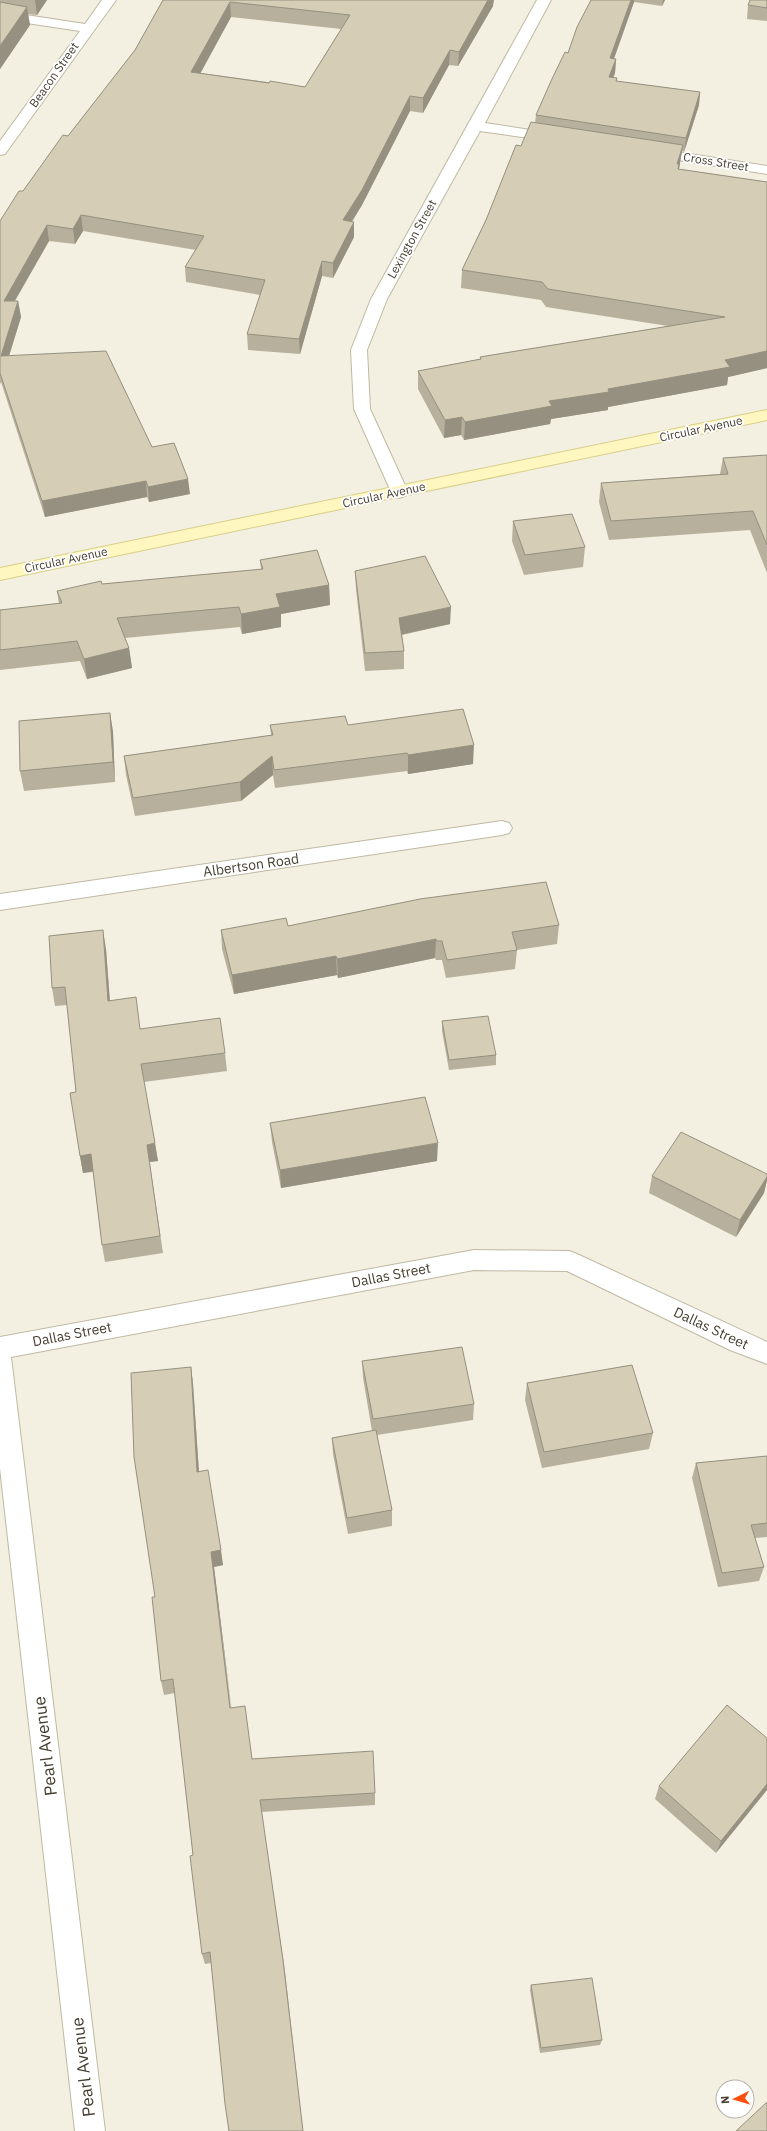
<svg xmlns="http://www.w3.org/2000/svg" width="767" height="2131" viewBox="0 0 767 2131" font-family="'IBM Plex Sans',sans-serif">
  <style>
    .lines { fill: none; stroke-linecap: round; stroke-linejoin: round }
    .street-casing { stroke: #bfb9a3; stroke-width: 2 }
    .secondary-casing { stroke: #d8ce8b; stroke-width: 2 }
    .street { fill: #fff; fill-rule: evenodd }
    .secondary { fill: #fff7bf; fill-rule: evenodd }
    .wall { fill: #b7b09c; fill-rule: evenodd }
    .shaded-wall { fill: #95907f }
    .building { fill: #d5cdb5; stroke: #95907f; fill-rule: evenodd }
    .labels { text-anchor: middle; stroke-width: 3.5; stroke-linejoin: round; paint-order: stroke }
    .far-street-label { font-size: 12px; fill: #453f31; stroke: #fff }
    .street-label { font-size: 14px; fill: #453f31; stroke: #fff }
    .near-street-label { font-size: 17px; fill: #453f31; stroke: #fff }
  </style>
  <rect width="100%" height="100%" fill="#f3f0e1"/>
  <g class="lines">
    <defs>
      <g id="street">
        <polygon points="102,0 116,0 5,154 0,155 0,141 80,31 0,19 0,11 85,24"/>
        <polygon points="537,0 551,0 485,123 556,134 561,135 563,138 561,141 556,142 480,131 387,299 367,350 370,409 408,492 405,496 399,498 393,496 354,409 351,350 371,299"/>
        <polygon points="651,148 767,166 767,174 646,155 644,152 646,149"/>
        <polygon points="502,821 509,823 512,828 509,833 502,835 0,910 0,894"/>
        <polygon points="474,1250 569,1251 577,1254 767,1342 767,1364 730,1350 567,1271 474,1270 11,1357 105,2131 75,2131 0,1468 0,1337"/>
      </g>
      <polygon id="secondary" points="767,410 767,420 0,580 0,568"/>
    </defs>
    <use href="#street" class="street-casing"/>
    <use href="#secondary" class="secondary-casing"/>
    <use href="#street" class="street"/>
    <use href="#secondary" class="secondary"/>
  </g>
  <g class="wall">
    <polygon points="0,0 47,0 37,15 28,14 30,25 0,69"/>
    <path d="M163 0 493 1V6L458 66 449 65 423 113 410 111 362 205 352 222 354 237 333 278 322 276 300 354 248 350 247 334 260 295 186 282 185 267 196 250 83 231 75 244 49 241 15 301H18L21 317 9 356 152 447 190 494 149 502 147 497 45 517 1 382 0 384V221L23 191 68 136 135 50ZM231 17 341 29 305 87 200 73Z"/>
    <polygon points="591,0 665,0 662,6 634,2 614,59 616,59 615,73 613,78 617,78 617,81 700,92 699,105 684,152 682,151 679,169 767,182 767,368 728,377 727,385 608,407 608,410 551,419 550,424 464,440 461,435 444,438 418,389 418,371 480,359 480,357 668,326 546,307 541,300 461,288 462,270 521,146 535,123 536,115 568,53"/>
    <polygon points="767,0 767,21 747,19 748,5"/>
    <polygon points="767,455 767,573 750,530 609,540 599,502 601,483 720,474 723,458"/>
    <polygon points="513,521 585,547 583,567 524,575 512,541"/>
    <polygon points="260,560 329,585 330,605 281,614 281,627 242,634 240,627 125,638 129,648 132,668 87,679 80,661 0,670 0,610 59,604 57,591 102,584 261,569"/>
    <polygon points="355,571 450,624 402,635 404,651 404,669 365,671 356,589"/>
    <polygon points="110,713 113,732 115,782 24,791 20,771"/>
    <polygon points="270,725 348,725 473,764 408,774 407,771 275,788 273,775 241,801 135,816 126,775 124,756 271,735"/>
    <polygon points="559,925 557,944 517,950 515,969 446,978 442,960 436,960 435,958 338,978 337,975 234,994 222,949 221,930 288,926"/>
    <polygon points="106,949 110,1000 141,1029 225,1053 227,1071 144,1082 158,1161 149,1162 163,1253 105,1262 102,1245 93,1172 83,1173 80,1156 76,1092 67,1005 55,1006 52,988"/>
    <polygon points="442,1021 496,1055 496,1065 449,1070 442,1031"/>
    <polygon points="270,1123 437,1161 281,1188 272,1142"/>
    <polygon points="767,1174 767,1180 764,1193 736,1237 649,1193 652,1176"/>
    <polygon points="362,1361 474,1404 473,1420 377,1435 392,1510 392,1526 348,1534 333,1454 332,1438 372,1431 363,1378"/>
    <polygon points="191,1367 193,1384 199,1472 223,1565 214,1567 231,1708 252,1759 375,1793 375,1805 261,1812 285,1971 303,2131 229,2131 211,1963 205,1964 202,1954 193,1855 175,1693 164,1695 161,1681 155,1597"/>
    <polygon points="527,1383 653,1433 649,1449 542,1468 525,1400"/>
    <polygon points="767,1456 767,1537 755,1538 764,1567 759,1581 718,1587 692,1478 696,1463"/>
    <polygon points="767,1738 716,1853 655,1799 659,1786"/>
    <polygon points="531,1985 602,2040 600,2045 540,2053 530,1990"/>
  </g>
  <g class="shaded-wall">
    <polygon points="35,0 47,0 37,15"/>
    <polygon points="488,0 494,0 493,6 458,66 459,52"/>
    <polygon points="631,0 634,0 634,2 609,72 610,58"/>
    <polygon points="663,0 665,0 662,6"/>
    <polygon points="230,2 231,17 193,87 191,72"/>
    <polygon points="27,7 30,25 0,69 0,46"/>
    <polygon points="450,50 449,65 423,113 423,98"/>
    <polygon points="616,59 615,73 608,91 609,77"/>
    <polygon points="700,92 699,105 684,152 686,138"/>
    <polygon points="410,96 410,111 362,205 343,235 343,220"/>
    <polygon points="683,145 679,169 677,182 677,164"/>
    <polygon points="81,215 83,231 75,244 73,229"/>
    <polygon points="354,222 354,237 333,278 333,263"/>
    <polygon points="47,225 49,241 6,316 4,301"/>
    <polygon points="322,261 322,276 300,354 299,339"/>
    <polygon points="18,301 21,317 4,372 1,356"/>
    <polygon points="767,351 767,368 728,377 727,385 608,407 608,410 551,419 550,424 464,440 465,422 549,401 608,389 725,360"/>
    <polygon points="462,417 461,435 444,438 445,420"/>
    <polygon points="188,479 190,494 149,502 148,487"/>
    <polygon points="146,481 147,497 45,517 42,501"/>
    <polygon points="329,585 330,605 281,614 281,627 242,634 241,614 276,594"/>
    <polygon points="451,607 450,624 399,635 399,618"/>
    <polygon points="129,648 132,668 87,679 84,659"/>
    <polygon points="110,713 113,732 115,782 113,762"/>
    <polygon points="474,745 473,764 408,774 408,755"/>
    <polygon points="272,756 273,775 241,801 240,782"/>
    <polygon points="103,930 106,949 111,1019 108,1001"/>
    <polygon points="436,939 435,958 338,978 337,959"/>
    <polygon points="336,956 337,975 234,994 232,975"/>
    <polygon points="155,1143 158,1161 149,1162 163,1253 147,1145"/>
    <polygon points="438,1143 437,1161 281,1188 280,1170"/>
    <polygon points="91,1154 94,1171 83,1173 80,1156"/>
    <polygon points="767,1177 767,1180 764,1193 736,1237 740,1220"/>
    <polygon points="191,1367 193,1384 200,1488 197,1472"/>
    <polygon points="221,1550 223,1565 214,1567 233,1721 211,1552"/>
    <polygon points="767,1784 767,1790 716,1853 721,1841"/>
  </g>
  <g class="building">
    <path d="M163 0H488L459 52 450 50 423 98 410 96 362 190 343 220 354 222 333 263 322 261 299 339 247 334 265 280 185 267 204 236 81 215 73 229 47 225 4 301H18L1 356 106 351 152 447 174 443 188 479 148 487 146 481 42 501 0 373V221L19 191H23L63 135 68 136 135 50ZM230 2 350 15 305 87 270 81 269 83 191 72Z"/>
    <polygon points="591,0 631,0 610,58 616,59 609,77 617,78 616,81 700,92 686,138 536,115 551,81 565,52 568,53 577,27"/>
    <polygon points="750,0 767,0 767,8 748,5"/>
    <polygon points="0,2 27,7 0,46"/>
    <polygon points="531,122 683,145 677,164 679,164 678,169 767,182 767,351 725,360 730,367 608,389 609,392 549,401 552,406 465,422 462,417 445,420 418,371 481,359 480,357 725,317 548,289 542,282 462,270 486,220 516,145 521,146"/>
    <polygon points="767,455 767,545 753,511 611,521 601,483 728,474 723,458"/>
    <polygon points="572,514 585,547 525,555 513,521"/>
    <polygon points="317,550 329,585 276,594 280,607 241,614 239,607 117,618 129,648 84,659 77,641 0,650 0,610 62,603 57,591 101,581 102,584 263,569 260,560"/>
    <polygon points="425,556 451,607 399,618 404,651 365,653 355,571"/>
    <polygon points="463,709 474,745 408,755 407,753 274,770 272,756 240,782 133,798 124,756 273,735 270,725 345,716 348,725"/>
    <polygon points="110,713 113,762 20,771 19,721"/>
    <polygon points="546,882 559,925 512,932 517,950 447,960 442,941 437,941 436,939 337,959 336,956 232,975 221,930 286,918 288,926 420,899"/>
    <polygon points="103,930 108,1001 136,997 140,1029 220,1018 225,1053 141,1064 155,1143 147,1145 160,1236 102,1245 91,1154 80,1156 70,1093 76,1092 65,987 52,988 49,936"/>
    <polygon points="488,1016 496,1055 449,1060 442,1021"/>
    <polygon points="425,1097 438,1143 280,1170 270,1123"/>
    <polygon points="681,1132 767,1174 767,1177 740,1220 652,1176"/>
    <polygon points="462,1347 474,1404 373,1419 362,1361"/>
    <polygon points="632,1365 653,1433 544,1452 527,1383"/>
    <polygon points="191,1367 197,1472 208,1470 221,1550 211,1552 230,1708 245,1706 252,1759 373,1751 375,1793 260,1800 283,1960 303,2131 229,2131 225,2104 210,1952 202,1954 190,1856 193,1855 173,1679 161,1681 152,1597 155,1597 134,1457 131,1373"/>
    <polygon points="376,1430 392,1510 347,1518 332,1438"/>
    <polygon points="767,1456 767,1523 751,1525 764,1567 722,1573 696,1463"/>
    <polygon points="727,1705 767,1738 767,1784 721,1841 659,1786"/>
    <polygon points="592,1978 602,2040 541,2048 531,1985"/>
    <polygon points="767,2102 767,2131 736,2131"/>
  </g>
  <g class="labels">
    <g class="far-street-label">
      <text transform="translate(54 75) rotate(-55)" y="4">Beacon Street</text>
      <text transform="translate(716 162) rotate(9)" y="4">Cross Street</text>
      <text transform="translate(412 239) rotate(-61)" y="4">Lexington Street</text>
      <text transform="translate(701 429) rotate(-12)" y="4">Circular Avenue</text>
      <text transform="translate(384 495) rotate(-12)" y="4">Circular Avenue</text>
      <text transform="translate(66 560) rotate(-12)" y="4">Circular Avenue</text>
    </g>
    <g class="street-label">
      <text transform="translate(251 865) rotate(-8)" y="5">Albertson Road</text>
      <text transform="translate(391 1275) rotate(-11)" y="5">Dallas Street</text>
      <text transform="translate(711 1328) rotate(25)" y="5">Dallas Street</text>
      <text transform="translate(72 1334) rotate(-11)" y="5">Dallas Street</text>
    </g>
    <g class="near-street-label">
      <text transform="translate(45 1746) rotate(-97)" y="6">Pearl Avenue</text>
      <text transform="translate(83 2067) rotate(-97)" y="6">Pearl Avenue</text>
    </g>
  </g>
  <g transform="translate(735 2099) rotate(265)"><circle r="19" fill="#ffffff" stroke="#b5b2ad"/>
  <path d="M0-3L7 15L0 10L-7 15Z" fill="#ff4e0c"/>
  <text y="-6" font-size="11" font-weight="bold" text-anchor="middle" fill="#453f31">N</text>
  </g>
</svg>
